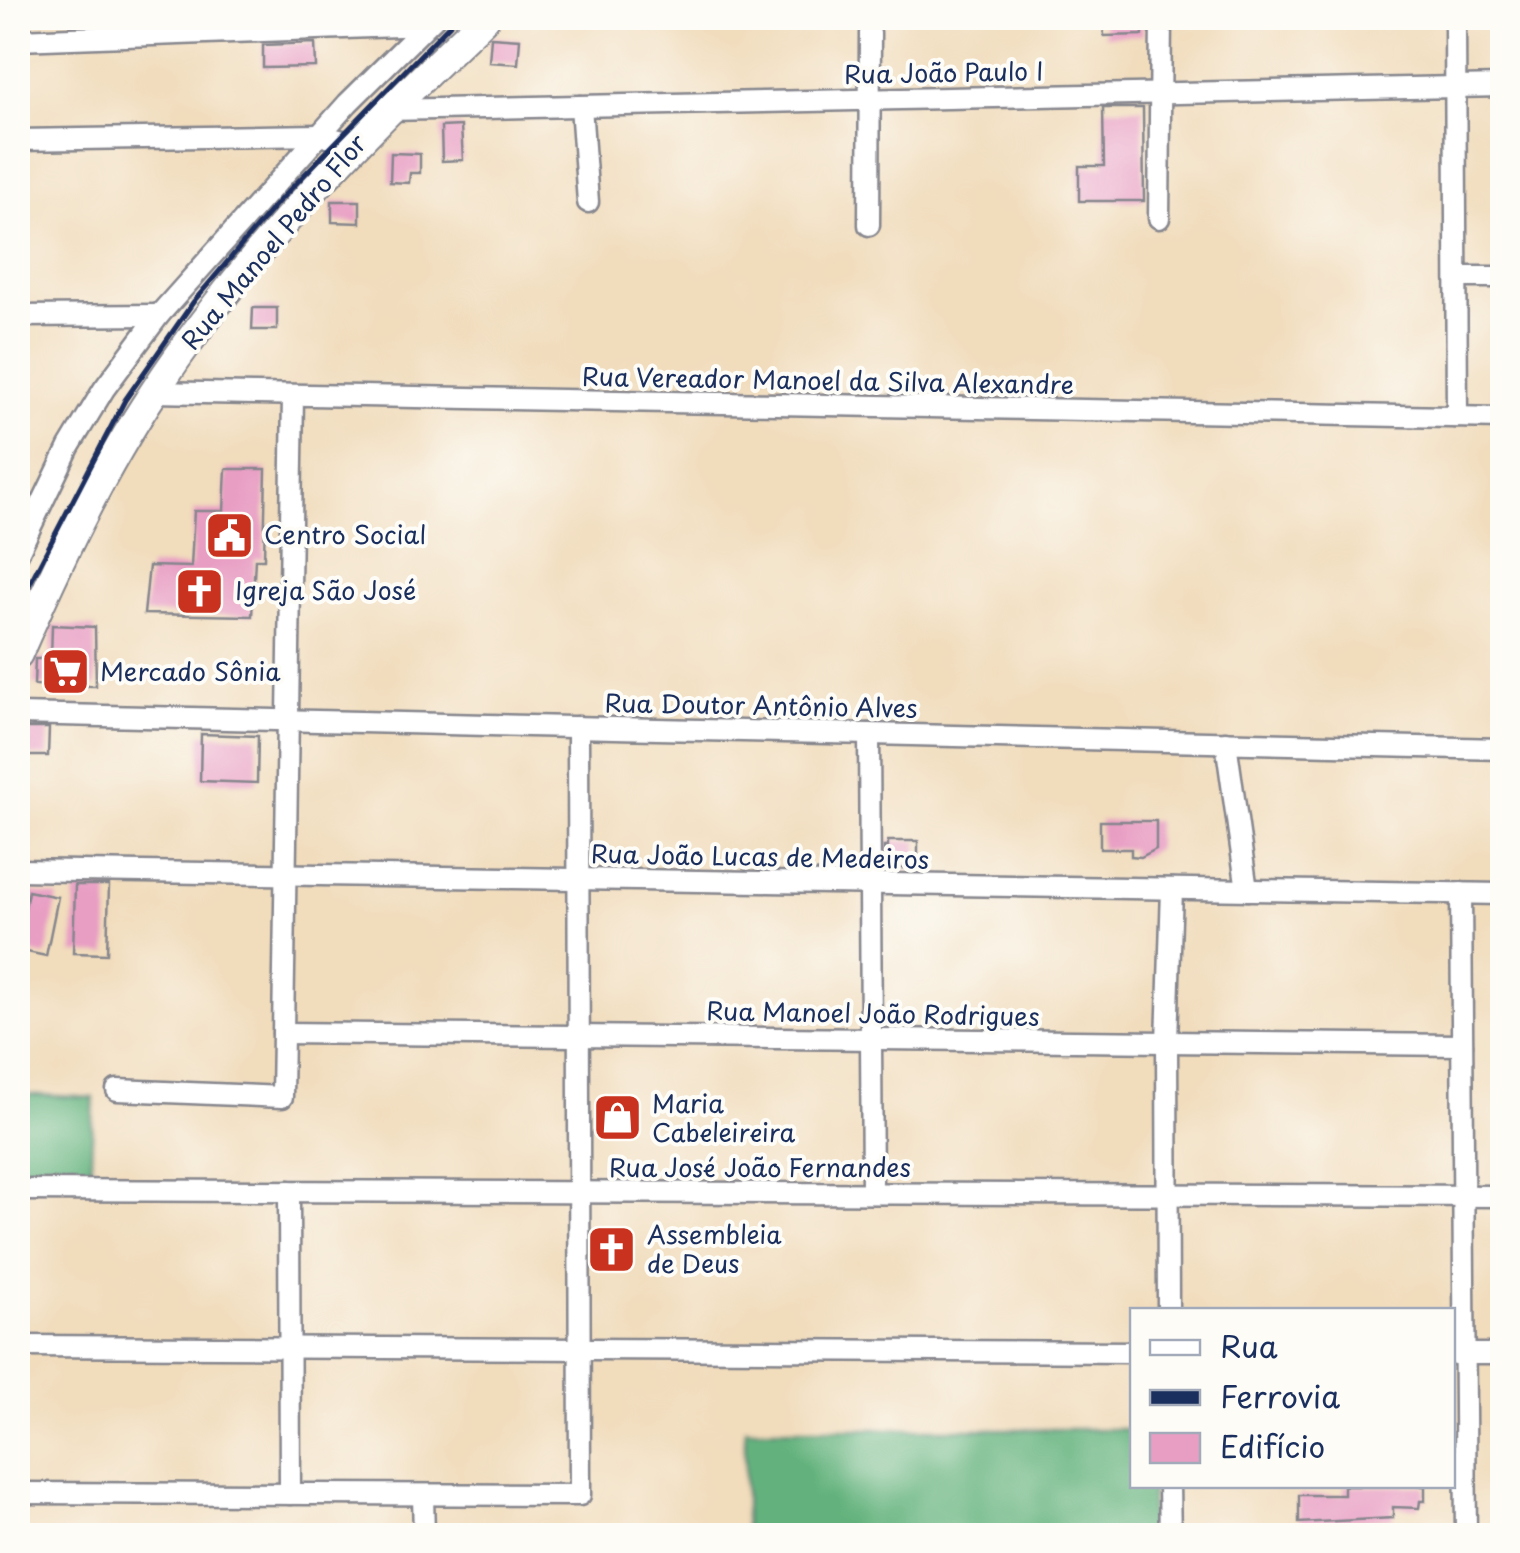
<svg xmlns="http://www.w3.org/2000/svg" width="1520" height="1553" viewBox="0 0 1520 1553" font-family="'Playpen Sans',sans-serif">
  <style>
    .forest { fill: #64b27d; stroke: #40706e; stroke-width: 2.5 }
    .building { fill: #e89dc3 }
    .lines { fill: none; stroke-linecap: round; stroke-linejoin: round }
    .street-casing { stroke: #86868d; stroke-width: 25 }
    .secondary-casing { stroke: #86868d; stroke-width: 32 }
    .street { stroke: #fff; stroke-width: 20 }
    .secondary { stroke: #fff; stroke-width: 28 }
    .rail { stroke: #1b2f5e; stroke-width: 5 }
    .labels { text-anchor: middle; stroke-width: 8; stroke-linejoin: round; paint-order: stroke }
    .street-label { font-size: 25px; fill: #1b2f5e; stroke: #fdfcf7 }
    .poi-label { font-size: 25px; fill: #1b2f5e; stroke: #fdfcf7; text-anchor: start }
  </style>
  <rect width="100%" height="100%" fill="#fdfcf7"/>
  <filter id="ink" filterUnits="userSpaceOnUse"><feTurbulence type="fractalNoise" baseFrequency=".01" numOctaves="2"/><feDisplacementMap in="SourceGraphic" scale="20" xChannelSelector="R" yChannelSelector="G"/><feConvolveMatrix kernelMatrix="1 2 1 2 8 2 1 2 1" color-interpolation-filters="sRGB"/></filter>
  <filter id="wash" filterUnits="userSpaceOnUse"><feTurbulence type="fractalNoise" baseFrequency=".0048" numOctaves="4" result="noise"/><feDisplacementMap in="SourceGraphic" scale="40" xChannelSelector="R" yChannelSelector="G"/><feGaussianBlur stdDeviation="2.25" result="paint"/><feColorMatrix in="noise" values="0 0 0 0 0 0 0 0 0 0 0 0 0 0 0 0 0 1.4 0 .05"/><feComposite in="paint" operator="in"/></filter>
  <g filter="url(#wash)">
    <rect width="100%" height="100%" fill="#f1dcbc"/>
    <g class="forest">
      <polygon points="18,1094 94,1098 90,1182 18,1182"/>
      <polygon points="745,1429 1132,1429 1132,1486 1151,1486 1151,1533 745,1533"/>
    </g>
    <g id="blocks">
      <g class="building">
        <polygon points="1103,18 1142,18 1143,35 1104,36"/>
        <polygon points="491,37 520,39 518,64 489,62"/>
        <polygon points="315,43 316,67 263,68 263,45"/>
        <polygon points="1103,108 1143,108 1144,201 1079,201 1079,166 1104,166"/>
        <polygon points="461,126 463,160 442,161 441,127"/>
        <polygon points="391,153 420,154 420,173 410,173 409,183 390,182"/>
        <polygon points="332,201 360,201 360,223 332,222"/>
        <polygon points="253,308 277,308 277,330 252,330"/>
        <polygon points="226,469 266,469 264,559 255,559 252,616 144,614 149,566 191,567 194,511 224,511"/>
        <polygon points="52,625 95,627 96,686 34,685 35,659 51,659"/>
        <polygon points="18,728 49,728 48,756 18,756"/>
        <polygon points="201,734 258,736 257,783 200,781"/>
        <polygon points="1100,821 1156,821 1156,849 1141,857 1131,856 1131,849 1100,849"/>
        <polygon points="888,841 918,841 918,859 912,859 912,868 884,868 884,847 888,847"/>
        <polygon points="75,885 109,885 107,954 73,953"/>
        <polygon points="28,891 58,897 46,956 18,950"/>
        <polygon points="626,1237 627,1261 597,1262 597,1238"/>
        <polygon points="1344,1486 1425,1486 1425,1501 1420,1501 1419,1508 1393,1507 1393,1518 1299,1523 1299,1495 1344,1495"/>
      </g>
    </g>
  </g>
  <g filter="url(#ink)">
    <use href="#blocks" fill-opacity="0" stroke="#86868d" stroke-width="2.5"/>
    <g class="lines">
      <defs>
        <g id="street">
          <polyline points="1455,18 1457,417"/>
          <polyline points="18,40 426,25"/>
          <polyline points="581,106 588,202"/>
          <polyline points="388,110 1502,86"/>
          <polyline points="18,140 320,135 354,144"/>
          <polyline points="1159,218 1161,18"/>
          <polyline points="869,225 870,33"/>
          <polyline points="1457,277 1502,277"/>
          <polyline points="18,316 159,315"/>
          <polyline points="153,392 1502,418"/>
          <polyline points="18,553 69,447 104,389 159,315 348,103 434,18"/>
          <polyline points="18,714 1502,749"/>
          <polyline points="869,734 872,1193"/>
          <polyline points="1226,742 1247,890"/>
          <polyline points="18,870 1502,894"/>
          <polyline points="1461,893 1466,1536"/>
          <polyline points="283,1033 1462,1045"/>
          <polyline points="117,1090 282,1097 293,396"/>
          <polyline points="18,1190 1502,1196"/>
          <polyline points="289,1191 290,1494"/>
          <polyline points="1168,1310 1167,1042 1172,889"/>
          <polyline points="18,1346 1132,1352"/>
          <polyline points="1454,1354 1502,1354"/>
          <polyline points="1169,1486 1170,1536"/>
          <polyline points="18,1493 580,1495 578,727"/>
          <polyline points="423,1495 424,1536"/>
        </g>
        <path id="secondary" d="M18 654C57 565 100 473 154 392 246 252 364 132 485 18"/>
      </defs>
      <use href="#street" class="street-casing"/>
      <use href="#secondary" class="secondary-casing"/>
      <use href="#street" class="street"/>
      <use href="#secondary" class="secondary"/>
      <polyline class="rail" points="18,606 125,400 194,301 278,202 456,18"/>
    </g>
  </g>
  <defs>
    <symbol id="civic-square" viewBox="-11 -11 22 22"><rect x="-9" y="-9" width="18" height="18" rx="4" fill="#c8321e" stroke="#fdfcf7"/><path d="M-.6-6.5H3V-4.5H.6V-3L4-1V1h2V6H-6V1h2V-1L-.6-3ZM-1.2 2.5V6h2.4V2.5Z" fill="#fff"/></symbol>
    <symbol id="church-square" viewBox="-11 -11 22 22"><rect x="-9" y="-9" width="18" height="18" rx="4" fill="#c8321e" stroke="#fdfcf7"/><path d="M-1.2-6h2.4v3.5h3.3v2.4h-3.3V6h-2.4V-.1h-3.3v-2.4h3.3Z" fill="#fff"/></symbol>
    <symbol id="supermarket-square" viewBox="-11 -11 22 22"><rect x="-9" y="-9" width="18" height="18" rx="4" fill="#c8321e" stroke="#fdfcf7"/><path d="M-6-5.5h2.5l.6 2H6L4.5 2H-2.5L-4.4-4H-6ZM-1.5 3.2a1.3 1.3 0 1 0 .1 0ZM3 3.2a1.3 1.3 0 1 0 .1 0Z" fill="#fff"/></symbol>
    <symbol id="shop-square" viewBox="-11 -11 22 22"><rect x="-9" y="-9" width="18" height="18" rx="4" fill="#c8321e" stroke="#fdfcf7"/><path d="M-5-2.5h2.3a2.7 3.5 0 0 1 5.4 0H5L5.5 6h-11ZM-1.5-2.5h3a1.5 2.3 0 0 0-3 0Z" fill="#fff"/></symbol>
  </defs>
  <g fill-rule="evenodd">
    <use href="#civic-square" x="202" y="508" width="55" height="55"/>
    <use href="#church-square" x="172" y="564" width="55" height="55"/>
    <use href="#supermarket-square" x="38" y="644" width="55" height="55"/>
    <use href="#shop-square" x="590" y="1090" width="55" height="55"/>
    <use href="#church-square" x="584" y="1222" width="55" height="55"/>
  </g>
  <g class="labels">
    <g class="street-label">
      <text transform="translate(944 73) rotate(-1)" y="9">Rua João Paulo I</text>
      <text transform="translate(274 242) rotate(-50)" y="9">Rua Manoel Pedro Flor</text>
      <text transform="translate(828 381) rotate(1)" y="9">Rua Vereador Manoel da Silva Alexandre</text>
      <text transform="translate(761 706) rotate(1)" y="9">Rua Doutor Antônio Alves</text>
      <text transform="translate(760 857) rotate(1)" y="9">Rua João Lucas de Medeiros</text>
      <text transform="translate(873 1014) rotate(1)" y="9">Rua Manoel João Rodrigues</text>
      <text x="760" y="1177">Rua José João Fernandes</text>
    </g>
    <g class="poi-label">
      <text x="264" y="544">Centro Social</text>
      <text x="235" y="600">Igreja São José</text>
      <text x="100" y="681">Mercado Sônia</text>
      <text x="652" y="1113">Maria<tspan x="652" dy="29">Cabeleireira</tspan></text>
      <text x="647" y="1244">Assembleia<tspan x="647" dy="29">de Deus</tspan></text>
    </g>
  </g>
  <rect width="1520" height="1553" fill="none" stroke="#fdfcf7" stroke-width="60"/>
  <rect x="1130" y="1308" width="325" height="180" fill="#fdfcf7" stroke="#a3aaba" stroke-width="2.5"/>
  <rect x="1150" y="1340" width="50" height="15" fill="#ffffff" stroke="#a3aaba" stroke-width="2.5"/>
  <text x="1220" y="1358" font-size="30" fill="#1b2f5e">Rua</text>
  <rect x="1150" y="1390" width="50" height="15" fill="#1b2f5e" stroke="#a3aaba" stroke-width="2.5"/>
  <text x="1220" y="1408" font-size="30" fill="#1b2f5e">Ferrovia</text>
  <rect x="1150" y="1433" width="50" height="30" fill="#e89dc3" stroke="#a3aaba" stroke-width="2.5"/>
  <text x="1220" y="1458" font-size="30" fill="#1b2f5e">Edifício</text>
</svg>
